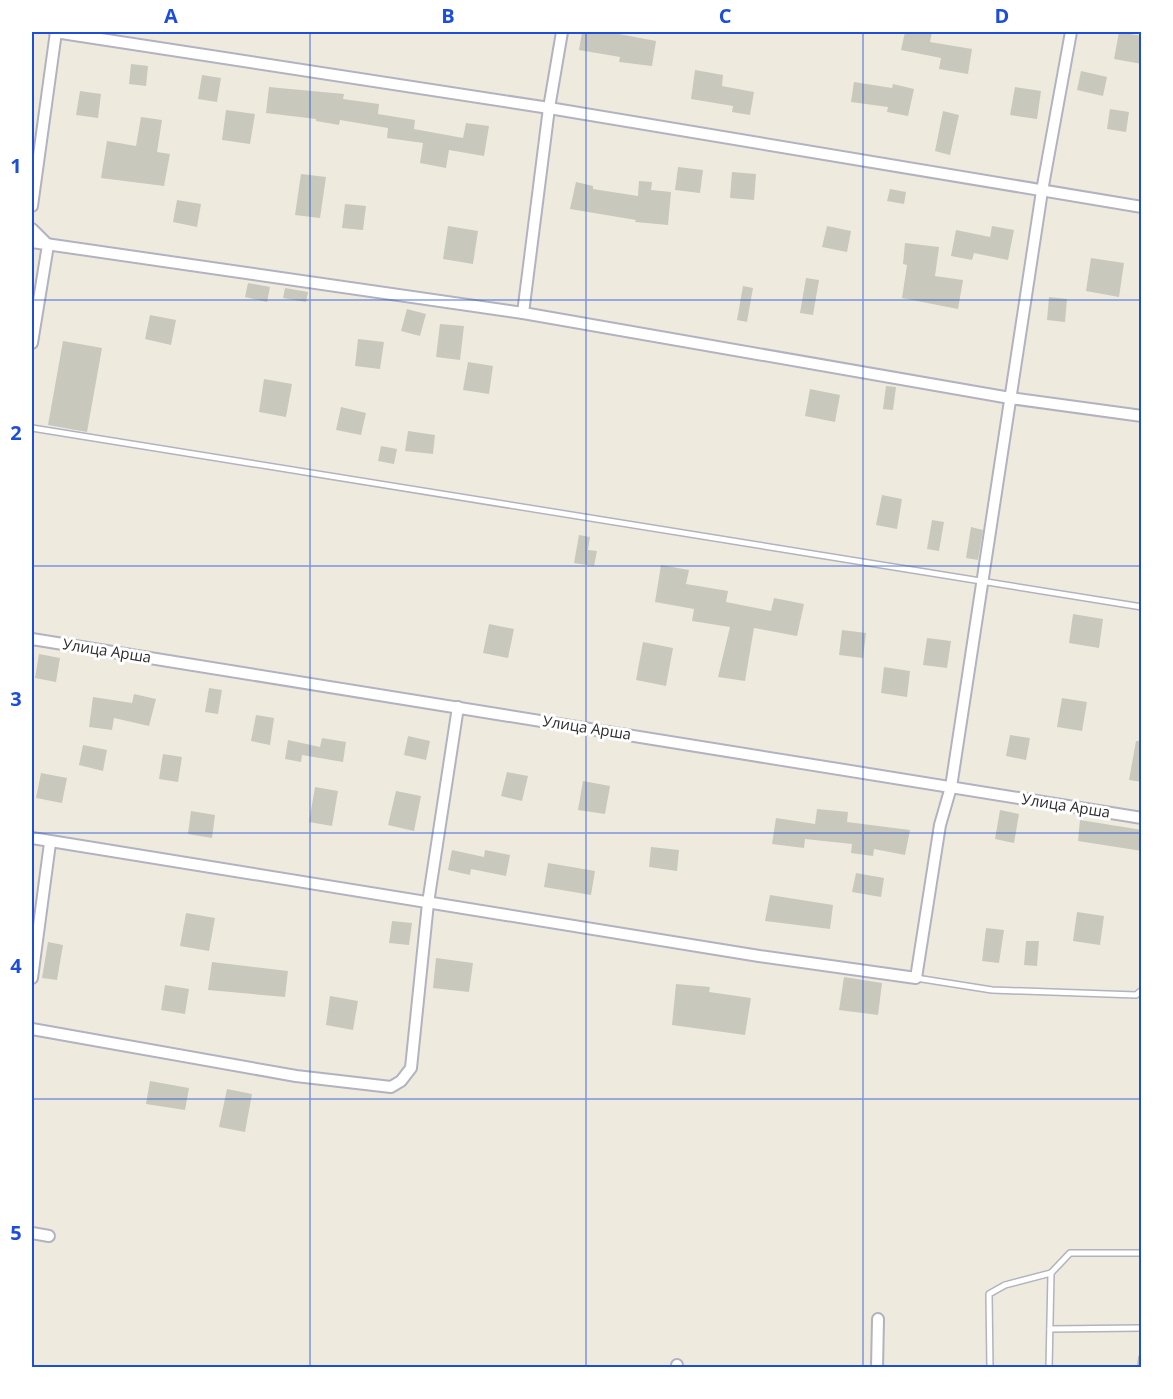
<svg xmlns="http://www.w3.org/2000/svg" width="1173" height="1399" viewBox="0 0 1173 1399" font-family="'Open Sans',sans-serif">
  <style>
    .building { fill: #c9c8bd }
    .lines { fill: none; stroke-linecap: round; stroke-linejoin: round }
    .service-casing { stroke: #b2b2c0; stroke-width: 8 }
    .minor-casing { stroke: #b2b2c0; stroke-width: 14 }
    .service { stroke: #fff; stroke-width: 5 }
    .minor { stroke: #fff; stroke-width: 10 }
    .grid { fill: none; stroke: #1d4ed8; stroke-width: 1.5; stroke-opacity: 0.55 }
    .labels { text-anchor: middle; stroke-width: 6; stroke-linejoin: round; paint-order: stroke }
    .street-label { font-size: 15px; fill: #2c2c2c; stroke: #fff }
    .neatline { fill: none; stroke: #1d4ed8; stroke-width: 2 }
    .grid-label { font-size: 20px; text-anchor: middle; font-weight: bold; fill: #1d4ed8 }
  </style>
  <rect width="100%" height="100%" fill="#eeeade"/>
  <g class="building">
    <polygon points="582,32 620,32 619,34 656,41 652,66 619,62 620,57 579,50"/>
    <polygon points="905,32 932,32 930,42 972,49 968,74 939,69 941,58 901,50"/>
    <polygon points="1119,32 1142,36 1142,64 1114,59"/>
    <polygon points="131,64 148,66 146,86 129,84"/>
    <polygon points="695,70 723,75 722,86 754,92 750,115 732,112 733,106 691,99"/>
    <polygon points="1081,71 1107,77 1103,96 1077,90"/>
    <polygon points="202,75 221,78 217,102 198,99"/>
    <polygon points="854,82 892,88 893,84 914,89 908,116 887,112 888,107 851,102"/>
    <polygon points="269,87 344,94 343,99 379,104 378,114 415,120 414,129 463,138 466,123 489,126 484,156 449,150 446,168 420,163 423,143 387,138 388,128 340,120 339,125 316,121 316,119 266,113"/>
    <polygon points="1015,87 1041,91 1037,119 1010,115"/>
    <polygon points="80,91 101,94 98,118 76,115"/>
    <polygon points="1110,109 1129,112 1126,132 1107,129"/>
    <polygon points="226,110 255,114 250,144 222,140"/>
    <polygon points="943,111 959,115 950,155 935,151"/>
    <polygon points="141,117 162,120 157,152 170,154 164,186 101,178 107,141 136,146"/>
    <polygon points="678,167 703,170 700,193 675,190"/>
    <polygon points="732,172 756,174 754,200 730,198"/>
    <polygon points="301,174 326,177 320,218 295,215"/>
    <polygon points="639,181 652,182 651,190 671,192 668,225 635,222 636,220 570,209 576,182 593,186 593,189 638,196"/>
    <polygon points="890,189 906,192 904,204 887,201"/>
    <polygon points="177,200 201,204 197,227 173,222"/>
    <polygon points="345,204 366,206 363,230 342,228"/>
    <polygon points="448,226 478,231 473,264 443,259"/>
    <polygon points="827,226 851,231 847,252 822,247"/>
    <polygon points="992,226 1014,230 1008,260 974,253 972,260 951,256 956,230 990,237"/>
    <polygon points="905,243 939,247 935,276 963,280 958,309 902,298 907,265 903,264"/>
    <polygon points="1091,258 1124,263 1119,297 1086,291"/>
    <polygon points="806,278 819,280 813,315 800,313"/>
    <polygon points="248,283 270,287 267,302 245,297"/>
    <polygon points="743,286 753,288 747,322 737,320"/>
    <polygon points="285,288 308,292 306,302 283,298"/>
    <polygon points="1049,297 1067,299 1065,322 1047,320"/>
    <polygon points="407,309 426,314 420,336 401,331"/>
    <polygon points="150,315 176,320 171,345 145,339"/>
    <polygon points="440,324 464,326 460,360 436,357"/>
    <polygon points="358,339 384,342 380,369 355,366"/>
    <polygon points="63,341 102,348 87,432 48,425"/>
    <polygon points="468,362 493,366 489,394 463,390"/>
    <polygon points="264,379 292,384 286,417 259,412"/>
    <polygon points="886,386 896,387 893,410 883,409"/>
    <polygon points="810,389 840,395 835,422 805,416"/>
    <polygon points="341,407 366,413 361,435 336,430"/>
    <polygon points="408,431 435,435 433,454 405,451"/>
    <polygon points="381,446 397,449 394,464 378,461"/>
    <polygon points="882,495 902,499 897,529 876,525"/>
    <polygon points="932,520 944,522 939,551 927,549"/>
    <polygon points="971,527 983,530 978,560 966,558"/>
    <polygon points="579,535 590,537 588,550 597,551 594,566 574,563"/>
    <polygon points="661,565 689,570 686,584 728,591 726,602 771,611 774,598 804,604 797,636 754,628 745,681 718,677 730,627 692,621 694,609 655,602"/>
    <polygon points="1073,614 1103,619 1099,648 1069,643"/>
    <polygon points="489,624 514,629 508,658 483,653"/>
    <polygon points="842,630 866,633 863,658 839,655"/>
    <polygon points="927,638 951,641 947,668 923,665"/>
    <polygon points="643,642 673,648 666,686 636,680"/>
    <polygon points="39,654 60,658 56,682 35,678"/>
    <polygon points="884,667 910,671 907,697 881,693"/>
    <polygon points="209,688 222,690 218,714 205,712"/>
    <polygon points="134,694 156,699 149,726 114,718 112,730 89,727 93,697 132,703"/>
    <polygon points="1062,698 1087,702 1082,731 1057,727"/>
    <polygon points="256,715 274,718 270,745 251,741"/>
    <polygon points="1010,735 1030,738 1026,760 1006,756"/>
    <polygon points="408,736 430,741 426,760 404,755"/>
    <polygon points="322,738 346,742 343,762 302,755 301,762 285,759 288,740 320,747"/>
    <polygon points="1136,741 1142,741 1142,782 1129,780"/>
    <polygon points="83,745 107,750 103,771 79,765"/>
    <polygon points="163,754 182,757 178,782 159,779"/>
    <polygon points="507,772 528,776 522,801 501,796"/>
    <polygon points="41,773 67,778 62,803 36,798"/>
    <polygon points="583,781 610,786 605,814 578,810"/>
    <polygon points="315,787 338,791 332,826 309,822"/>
    <polygon points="396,791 421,796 414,831 388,825"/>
    <polygon points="817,809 848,812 847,822 910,830 905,855 874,849 873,856 851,853 852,844 805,839 804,848 772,844 776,818 815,824"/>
    <polygon points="1000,810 1019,814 1014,843 995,839"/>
    <polygon points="191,811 215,815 212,838 188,834"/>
    <polygon points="1080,820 1142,830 1142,851 1078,841"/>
    <polygon points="651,847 679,850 677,871 649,867"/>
    <polygon points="452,850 484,857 485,850 510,855 506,876 471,869 470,875 448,870"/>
    <polygon points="548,863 595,871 591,895 544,887"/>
    <polygon points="856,873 884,878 881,897 852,892"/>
    <polygon points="770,895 833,905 830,929 765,921"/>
    <polygon points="1077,912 1104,916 1100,945 1073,941"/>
    <polygon points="186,913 215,918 209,951 180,946"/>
    <polygon points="392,921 412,923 409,945 389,943"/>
    <polygon points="986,928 1004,930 999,963 982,961"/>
    <polygon points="1026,941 1039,941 1037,966 1024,965"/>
    <polygon points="48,942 63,945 57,980 42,978"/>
    <polygon points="436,958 473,963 469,992 433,988"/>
    <polygon points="212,962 288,971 285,997 208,990"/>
    <polygon points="844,977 882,983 878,1015 839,1010"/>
    <polygon points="676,984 710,987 709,992 751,998 745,1035 672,1025"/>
    <polygon points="165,985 189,989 185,1014 161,1010"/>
    <polygon points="330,996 358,1001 353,1030 326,1025"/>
    <polygon points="150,1081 189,1088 185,1110 146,1104"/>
    <polygon points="227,1089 252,1094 245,1132 219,1127"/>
  </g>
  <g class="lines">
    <defs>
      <g id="service">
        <polyline points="32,428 1142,607"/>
        <polyline points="916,978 992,990 1136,995 1142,990"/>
        <polyline points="1050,1329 1142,1328"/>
        <polyline points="990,1368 989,1294 1005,1285 1051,1273"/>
        <polyline points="1049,1368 1051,1273 1070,1253 1142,1253"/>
        <polyline points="1141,1368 1142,1358"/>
      </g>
      <g id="minor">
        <polyline points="55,32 549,108 1142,207"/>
        <polyline points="32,206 56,32"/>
        <polyline points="32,229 48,245 32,343"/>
        <polyline points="32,242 523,313 1010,398 1142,416"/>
        <polyline points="523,313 549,108 562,32"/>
        <polyline points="32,639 1142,818"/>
        <polyline points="32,838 759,956 916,978 940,825 951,787 1042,191 1071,32"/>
        <polyline points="32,978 50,843"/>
        <polyline points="32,1029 296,1076 391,1087 401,1081 411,1068 428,903 458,707"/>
        <polyline points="32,1233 49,1236"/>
        <polyline points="677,1368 677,1365"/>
        <polyline points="877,1368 878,1319"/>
      </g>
    </defs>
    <use href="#service" class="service-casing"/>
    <use href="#minor" class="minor-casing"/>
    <use href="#service" class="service"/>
    <use href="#minor" class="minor"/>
  </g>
  <path class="grid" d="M310 32V1368M586 32V1368M863 32V1368M32 300H1142M32 566H1142M32 833H1142M32 1099H1142"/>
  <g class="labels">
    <g class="street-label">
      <text transform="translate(107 651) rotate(9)" y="5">Улица Арша</text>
      <text transform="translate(587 728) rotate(9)" y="5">Улица Арша</text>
      <text transform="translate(1066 806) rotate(9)" y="5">Улица Арша</text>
    </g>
  </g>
  <rect width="1173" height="1399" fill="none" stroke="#ffffff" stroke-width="66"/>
  <rect x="33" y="33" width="1107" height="1333" class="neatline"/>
  <g class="grid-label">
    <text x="171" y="23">A</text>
    <text x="448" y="23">B</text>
    <text x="725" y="23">C</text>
    <text x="1002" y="23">D</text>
    <text x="16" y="173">1</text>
    <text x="16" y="440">2</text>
    <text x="16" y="706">3</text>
    <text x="16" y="973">4</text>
    <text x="16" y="1240">5</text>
  </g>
</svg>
